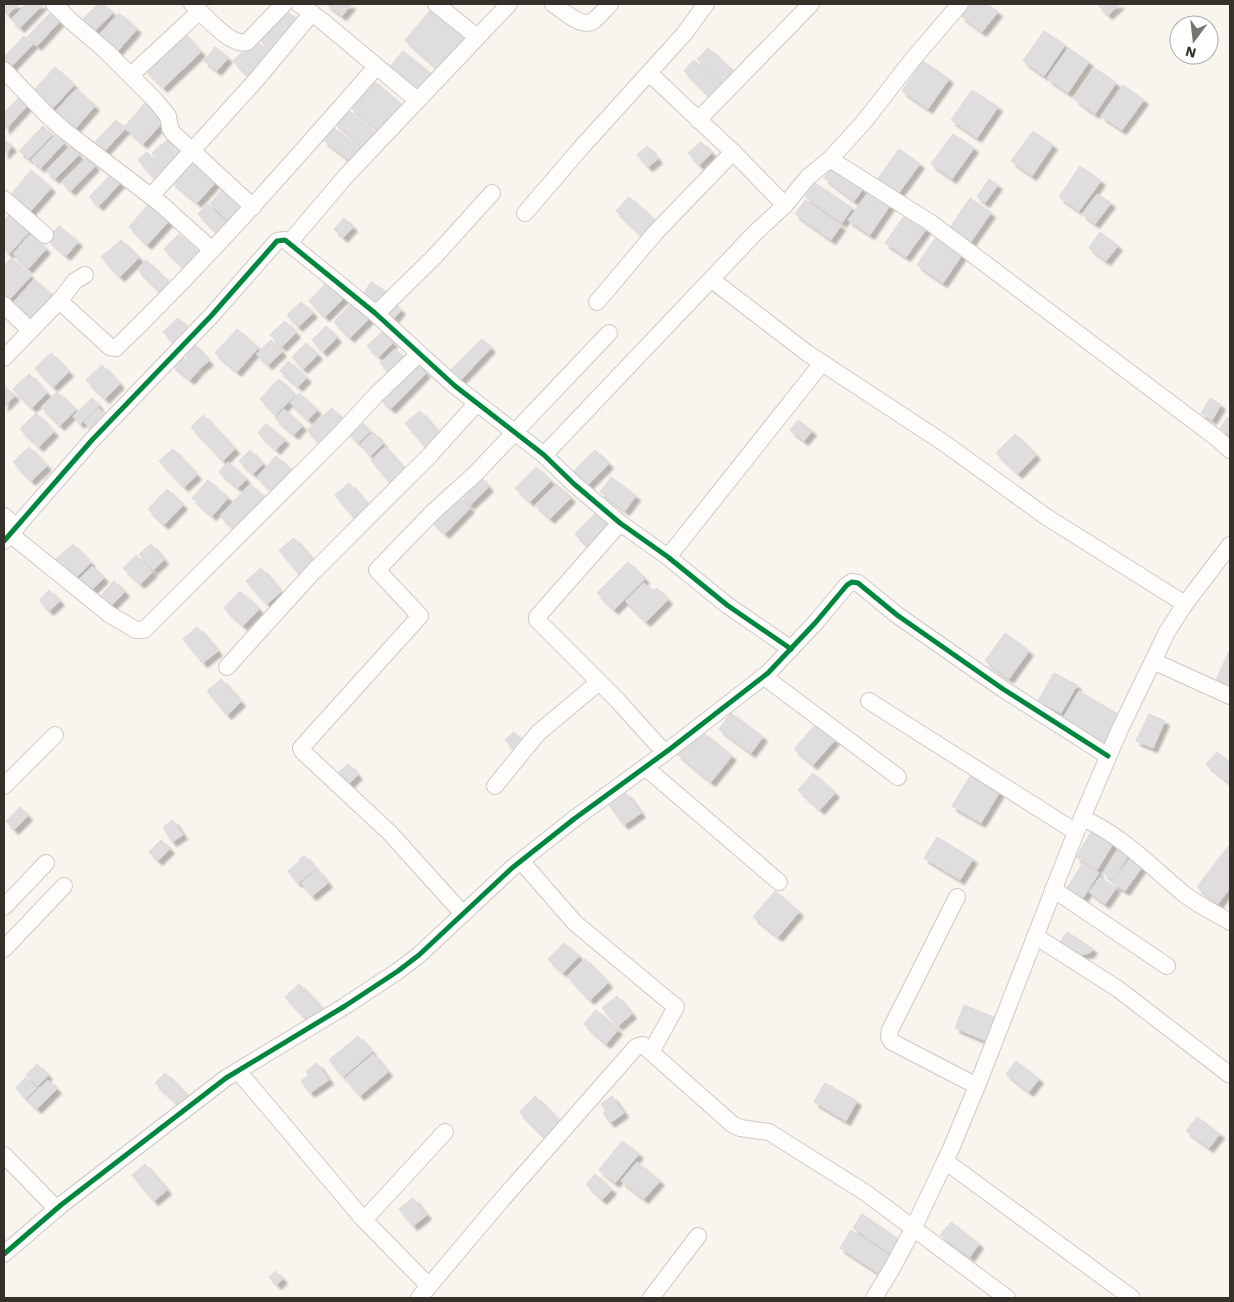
<svg xmlns="http://www.w3.org/2000/svg" width="1234" height="1302" viewBox="0 0 1234 1302" font-family="'Work Sans',sans-serif">
  <style>
    .building { fill: #dfdddd; stroke: #dbd9db; filter: url(#shadow) }
    .lines { fill: none; stroke-linecap: round; stroke-linejoin: round }
    .minor-casing { stroke: #cdc9c3; stroke-width: 18 }
    .minor { stroke: #fefdfc; stroke-width: 16 }
    .cycleway-casing { stroke: #fff; stroke-width: 8 }
    .cycleway { stroke: #00873e; stroke-width: 5 }
  </style>
  <defs>
    <filter id="shadow"><feDropShadow dx="4.5" dy="4.5" stdDeviation="1" flood-color="#0004"/></filter>
  </defs>
  <rect width="100%" height="100%" fill="#f8f4ee"/>
  <g class="building">
    <polygon points="4,4 19,4 8,15 4,11"/>
    <polygon points="26,4 43,4 20,28 11,19"/>
    <polygon points="98,4 103,4 113,13 91,35 79,23"/>
    <polygon points="326,4 350,4 351,5 342,16"/>
    <polygon points="971,4 987,4 998,12 982,32 961,16"/>
    <polygon points="1102,4 1120,4 1108,15 1099,6"/>
    <polygon points="435,5 471,36 440,71 405,40"/>
    <polygon points="287,11 301,24 274,53 260,40"/>
    <polygon points="51,12 60,21 37,46 27,37"/>
    <polygon points="119,13 137,29 115,54 97,37"/>
    <polygon points="1044,31 1065,45 1044,76 1023,61"/>
    <polygon points="182,32 201,52 163,88 143,67"/>
    <polygon points="24,36 33,44 9,69 4,64 4,57"/>
    <polygon points="255,40 272,57 250,78 233,61"/>
    <polygon points="215,47 228,58 217,71 204,61"/>
    <polygon points="708,48 735,73 724,84 697,59"/>
    <polygon points="1068,48 1089,62 1068,93 1047,78"/>
    <polygon points="403,51 432,75 415,95 386,72"/>
    <polygon points="694,60 723,87 711,98 684,71"/>
    <polygon points="923,61 949,79 928,109 902,91"/>
    <polygon points="55,67 74,85 52,109 32,92"/>
    <polygon points="1095,68 1116,83 1095,114 1074,99"/>
    <polygon points="373,80 405,108 382,134 350,107"/>
    <polygon points="1123,85 1144,100 1122,130 1101,116"/>
    <polygon points="76,89 95,106 73,131 53,114"/>
    <polygon points="972,90 998,107 977,138 951,120"/>
    <polygon points="19,97 28,105 5,130 4,113"/>
    <polygon points="146,102 166,119 143,144 124,127"/>
    <polygon points="346,108 378,136 365,150 334,122"/>
    <polygon points="116,120 125,129 102,154 92,145"/>
    <polygon points="43,126 52,135 29,159 19,151"/>
    <polygon points="334,128 360,149 350,161 323,140"/>
    <polygon points="1033,131 1053,145 1032,176 1011,161"/>
    <polygon points="953,134 974,148 952,179 931,164"/>
    <polygon points="55,135 64,143 41,168 31,160"/>
    <polygon points="172,135 189,153 179,162 163,144"/>
    <polygon points="4,139 12,147 4,155"/>
    <polygon points="701,142 712,153 699,165 688,153"/>
    <polygon points="162,144 179,163 169,172 152,153"/>
    <polygon points="70,146 79,155 55,179 46,171"/>
    <polygon points="647,146 658,159 648,167 637,155"/>
    <polygon points="899,149 920,164 898,194 877,180"/>
    <polygon points="147,152 164,170 155,179 138,160"/>
    <polygon points="86,158 95,166 71,191 62,183"/>
    <polygon points="190,159 216,182 197,203 171,181"/>
    <polygon points="834,166 863,189 854,201 824,178"/>
    <polygon points="1080,166 1101,181 1079,211 1059,197"/>
    <polygon points="31,170 51,188 28,214 10,196"/>
    <polygon points="113,172 122,181 99,206 89,197"/>
    <polygon points="989,179 998,185 985,203 977,197"/>
    <polygon points="815,183 852,208 842,223 805,197"/>
    <polygon points="223,189 247,209 234,225 210,204"/>
    <polygon points="870,190 891,204 870,235 848,220"/>
    <polygon points="1097,194 1111,203 1095,224 1082,214"/>
    <polygon points="629,197 658,223 644,238 616,211"/>
    <polygon points="970,198 991,213 970,243 949,229"/>
    <polygon points="805,200 841,226 831,240 795,214"/>
    <polygon points="150,202 170,220 147,245 129,227"/>
    <polygon points="208,204 230,226 220,236 198,214"/>
    <polygon points="12,211 32,229 9,254 4,249 4,221"/>
    <polygon points="907,212 928,227 906,257 885,243"/>
    <polygon points="344,218 353,227 343,238 334,229"/>
    <polygon points="59,226 78,242 66,256 47,239"/>
    <polygon points="1100,232 1118,246 1106,261 1089,248"/>
    <polygon points="30,234 46,249 28,269 13,254"/>
    <polygon points="179,234 203,256 188,272 164,249"/>
    <polygon points="938,234 964,252 943,283 917,265"/>
    <polygon points="121,240 139,258 120,277 101,257"/>
    <polygon points="11,258 31,276 8,301 4,297 4,266"/>
    <polygon points="146,260 170,284 161,293 137,269"/>
    <polygon points="34,279 54,297 31,322 12,304"/>
    <polygon points="328,281 345,297 325,317 309,301"/>
    <polygon points="371,282 389,293 378,311 360,299"/>
    <polygon points="390,300 401,310 390,323 379,313"/>
    <polygon points="301,302 313,313 298,327 287,315"/>
    <polygon points="353,302 370,318 350,338 334,322"/>
    <polygon points="178,318 189,330 175,344 163,332"/>
    <polygon points="285,321 296,333 282,347 270,335"/>
    <polygon points="326,326 337,338 323,352 312,340"/>
    <polygon points="237,329 258,348 237,372 215,353"/>
    <polygon points="382,332 393,343 379,357 367,346"/>
    <polygon points="482,339 491,348 456,385 446,375"/>
    <polygon points="271,340 282,352 268,365 256,354"/>
    <polygon points="193,343 209,361 198,370 183,352"/>
    <polygon points="306,343 318,355 303,369 292,357"/>
    <polygon points="395,349 406,361 391,375 380,363"/>
    <polygon points="51,353 69,372 53,387 35,368"/>
    <polygon points="180,355 198,371 190,380 171,364"/>
    <polygon points="288,361 307,378 298,387 280,371"/>
    <polygon points="416,363 426,373 391,409 381,400"/>
    <polygon points="102,365 120,384 105,399 86,380"/>
    <polygon points="29,374 47,393 32,408 13,389"/>
    <polygon points="279,379 295,395 276,415 260,399"/>
    <polygon points="4,386 15,396 4,407"/>
    <polygon points="57,392 76,410 60,426 41,407"/>
    <polygon points="299,393 317,410 308,420 290,403"/>
    <polygon points="92,398 99,406 80,424 73,416"/>
    <polygon points="1210,398 1221,405 1212,420 1201,413"/>
    <polygon points="99,408 110,420 95,434 84,422"/>
    <polygon points="332,408 347,425 322,447 307,430"/>
    <polygon points="284,409 302,426 294,435 275,418"/>
    <polygon points="420,411 440,435 426,447 405,423"/>
    <polygon points="36,413 54,432 39,447 20,429"/>
    <polygon points="203,415 235,449 223,461 191,427"/>
    <polygon points="1228,417 1230,418 1230,435 1220,428"/>
    <polygon points="359,420 370,432 358,443 347,431"/>
    <polygon points="798,420 812,431 804,441 790,430"/>
    <polygon points="266,424 285,440 276,450 258,433"/>
    <polygon points="373,432 383,444 370,456 360,444"/>
    <polygon points="1015,434 1036,455 1018,474 996,453"/>
    <polygon points="29,447 47,466 31,481 13,462"/>
    <polygon points="385,447 406,471 391,484 371,460"/>
    <polygon points="173,449 197,475 184,487 159,461"/>
    <polygon points="250,450 263,464 253,474 239,461"/>
    <polygon points="595,450 609,464 588,485 574,471"/>
    <polygon points="276,456 293,472 273,492 257,477"/>
    <polygon points="228,462 246,479 238,488 219,472"/>
    <polygon points="536,467 551,481 530,502 515,488"/>
    <polygon points="479,476 489,487 470,505 460,495"/>
    <polygon points="611,477 636,496 625,511 600,492"/>
    <polygon points="208,480 228,498 212,516 192,498"/>
    <polygon points="349,483 369,507 355,519 335,495"/>
    <polygon points="250,484 268,501 238,533 220,516"/>
    <polygon points="556,484 571,498 550,519 535,505"/>
    <polygon points="167,489 183,505 164,525 148,509"/>
    <polygon points="457,496 470,508 445,534 432,522"/>
    <polygon points="596,513 610,527 589,548 575,534"/>
    <polygon points="294,538 314,562 299,574 279,550"/>
    <polygon points="73,544 91,563 73,580 54,561"/>
    <polygon points="151,544 164,560 153,570 139,554"/>
    <polygon points="136,555 153,572 140,584 123,568"/>
    <polygon points="628,562 645,579 614,610 597,593"/>
    <polygon points="92,566 104,578 90,592 78,580"/>
    <polygon points="261,568 281,592 267,604 246,581"/>
    <polygon points="114,581 125,592 109,608 99,598"/>
    <polygon points="644,583 653,591 657,588 668,600 646,622 625,601"/>
    <polygon points="49,590 60,601 49,611 39,600"/>
    <polygon points="240,591 259,609 243,626 224,608"/>
    <polygon points="197,627 218,651 203,663 183,639"/>
    <polygon points="1005,633 1029,651 1009,679 985,661"/>
    <polygon points="1230,649 1230,687 1216,680"/>
    <polygon points="1054,673 1077,685 1061,713 1038,701"/>
    <polygon points="221,679 241,702 227,715 207,691"/>
    <polygon points="1079,691 1121,716 1105,743 1063,718"/>
    <polygon points="731,713 763,737 751,753 719,729"/>
    <polygon points="1149,714 1165,721 1153,748 1136,741"/>
    <polygon points="816,724 835,740 813,765 794,749"/>
    <polygon points="514,732 525,744 516,752 505,740"/>
    <polygon points="705,734 732,756 711,782 677,754"/>
    <polygon points="1217,752 1230,763 1230,784 1206,764"/>
    <polygon points="348,764 358,775 343,790 332,778"/>
    <polygon points="813,773 835,793 820,810 798,790"/>
    <polygon points="972,773 1001,790 981,823 952,806"/>
    <polygon points="626,793 641,813 624,825 609,805"/>
    <polygon points="20,807 28,816 14,830 6,821"/>
    <polygon points="173,820 183,835 172,842 163,827"/>
    <polygon points="1095,826 1116,839 1097,870 1076,857"/>
    <polygon points="937,837 973,859 960,880 924,858"/>
    <polygon points="161,840 170,849 158,861 149,852"/>
    <polygon points="1122,843 1132,850 1113,880 1103,873"/>
    <polygon points="1230,844 1230,888 1218,904 1197,887"/>
    <polygon points="1133,854 1145,863 1125,891 1112,883"/>
    <polygon points="304,855 316,869 298,883 288,871 300,861 299,860"/>
    <polygon points="1083,863 1099,873 1083,898 1067,888"/>
    <polygon points="317,870 328,883 312,896 301,883"/>
    <polygon points="1100,877 1116,888 1105,904 1089,892"/>
    <polygon points="775,891 799,912 778,937 753,917"/>
    <polygon points="1067,932 1093,949 1090,953 1076,956 1058,945"/>
    <polygon points="564,943 579,956 563,973 548,959"/>
    <polygon points="585,959 608,983 590,1000 567,976"/>
    <polygon points="299,984 323,1009 309,1022 285,997"/>
    <polygon points="617,996 632,1014 618,1026 602,1008"/>
    <polygon points="964,1005 998,1019 988,1042 955,1028"/>
    <polygon points="596,1010 618,1030 606,1044 584,1024"/>
    <polygon points="358,1036 372,1052 343,1077 329,1060"/>
    <polygon points="373,1054 388,1072 360,1096 345,1078"/>
    <polygon points="1016,1061 1039,1079 1029,1092 1006,1074"/>
    <polygon points="317,1063 329,1080 310,1093 301,1081 309,1075 306,1071"/>
    <polygon points="37,1064 48,1075 38,1086 26,1075"/>
    <polygon points="165,1073 194,1102 184,1110 155,1083"/>
    <polygon points="26,1077 37,1088 26,1099 16,1088"/>
    <polygon points="48,1080 57,1089 37,1109 27,1100"/>
    <polygon points="825,1083 857,1101 846,1121 814,1102"/>
    <polygon points="535,1096 565,1127 549,1142 519,1112"/>
    <polygon points="612,1096 624,1113 610,1123 603,1113 606,1111 601,1104"/>
    <polygon points="1197,1117 1220,1134 1209,1148 1186,1131"/>
    <polygon points="622,1141 639,1154 615,1183 599,1170"/>
    <polygon points="637,1162 660,1181 644,1199 621,1181"/>
    <polygon points="145,1164 167,1190 154,1201 132,1175"/>
    <polygon points="595,1174 612,1190 602,1200 586,1184"/>
    <polygon points="413,1198 427,1215 413,1226 399,1209"/>
    <polygon points="862,1214 901,1241 891,1254 853,1228"/>
    <polygon points="951,1222 979,1244 970,1257 940,1235"/>
    <polygon points="851,1230 893,1258 881,1275 840,1248"/>
    <polygon points="275,1271 283,1279 277,1285 269,1277"/>
  </g>
  <g class="lines">
    <defs>
      <g id="minor">
        <polyline points="54,4 71,21 106,51 155,100 168,116 170,128 173,133 253,207"/>
        <path d="M192 4C205 15 230 47 247 42L284 4"/>
        <polyline points="299,4 321,20 417,100"/>
        <polyline points="436,4 477,37"/>
        <path d="M553 4C563 10 581 29 593 21 599 17 605 9 610 4"/>
        <polyline points="4,70 49,117 65,131 161,204 212,250"/>
        <polyline points="649,73 733,152 785,205"/>
        <polyline points="131,75 200,11"/>
        <polyline points="698,120 811,4"/>
        <polyline points="830,159 931,223 1218,439 1230,450"/>
        <polyline points="151,196 257,79 312,13"/>
        <polyline points="4,199 45,235"/>
        <polyline points="525,213 580,149 684,34 706,4"/>
        <polyline points="289,243 346,176 509,4"/>
        <polyline points="712,280 807,353 944,443 1045,516 1185,604"/>
        <polyline points="61,299 75,281 85,275"/>
        <polyline points="597,302 656,232 733,152"/>
        <polyline points="4,305 30,330"/>
        <polyline points="376,314 436,255 492,193"/>
        <path d="M4 358 61 299 65 306 110 347 116 348C208 259 292 163 376 67"/>
        <polyline points="544,455 755,233 785,205 808,177 830,159 863,123 913,59 960,4"/>
        <polyline points="4,516 17,527"/>
        <polyline points="620,523 537,617 537,620 618,701 665,753"/>
        <polyline points="10,534 109,614 136,630 144,630 339,435 377,394 419,354"/>
        <polyline points="4,541 92,440 211,316 277,241 285,240 375,313 455,386 544,455 574,484 620,523 668,557 727,605 791,649"/>
        <polyline points="668,557 822,363"/>
        <polyline points="1153,661 1230,696"/>
        <polyline points="227,667 314,571 431,454 477,403"/>
        <polyline points="763,676 898,777"/>
        <polyline points="869,701 1076,832"/>
        <polyline points="646,768 779,882"/>
        <polyline points="4,786 55,735"/>
        <polyline points="495,786 538,733 599,682"/>
        <path d="M1082 818C1122 835 1151 867 1184 894 1198 905 1215 913 1230 922"/>
        <polyline points="521,861 575,923 676,1007 651,1052"/>
        <polyline points="1053,889 1167,966"/>
        <polyline points="957,897 890,1030 889,1037 892,1042 977,1086"/>
        <polyline points="4,907 46,863"/>
        <polyline points="463,914 390,833 302,751 301,748 420,616 377,570 432,513 475,474 609,333"/>
        <polyline points="1035,936 1118,989 1230,1075"/>
        <polyline points="4,949 64,886"/>
        <polyline points="238,1071 364,1220 429,1286"/>
        <polyline points="4,1155 57,1209"/>
        <polyline points="945,1161 1132,1298"/>
        <polyline points="364,1220 445,1132"/>
        <polyline points="4,1254 61,1205 226,1078 345,1006 398,971 419,955 512,868 574,819 670,749 768,673 816,622 847,585 852,582 858,583 897,615 1003,689 1108,756"/>
        <polyline points="419,1298 499,1203 636,1047 643,1045 732,1124 740,1128 769,1132 866,1193 1007,1298"/>
        <polyline points="651,1298 698,1236"/>
        <polyline points="874,1298 891,1270 912,1231 950,1151 979,1081 1076,832 1120,729 1167,632 1185,604 1230,545"/>
      </g>
    </defs>
    <use href="#minor" class="minor-casing"/>
    <use href="#minor" class="minor"/>
    <defs>
      <g id="cycleway">
        <polyline points="4,541 92,440 211,316 277,241 285,240 375,313 455,386 544,455 574,484 620,523 668,557 727,605 791,649"/>
        <polyline points="4,1254 61,1205 226,1078 345,1006 398,971 419,955 512,868 574,819 670,749 768,673 816,622 847,585 852,582 858,583 897,615 1003,689 1108,756"/>
      </g>
    </defs>
    <use href="#cycleway" class="cycleway-casing"/>
    <use href="#cycleway" class="cycleway"/>
  </g>
  <rect width="1234" height="1302" fill="none" stroke="#353029" stroke-width="10"/>
  <g transform="translate(1194 40) rotate(195)"><circle r="24" fill="#ffffff" stroke="#aeaca9"/>
  <path d="M0-4L9 19L0 12L-9 19Z" fill="#79756e"/>
  <text y="-8" font-size="14" font-weight="bold" text-anchor="middle" fill="#353029">N</text>
  </g>
</svg>
